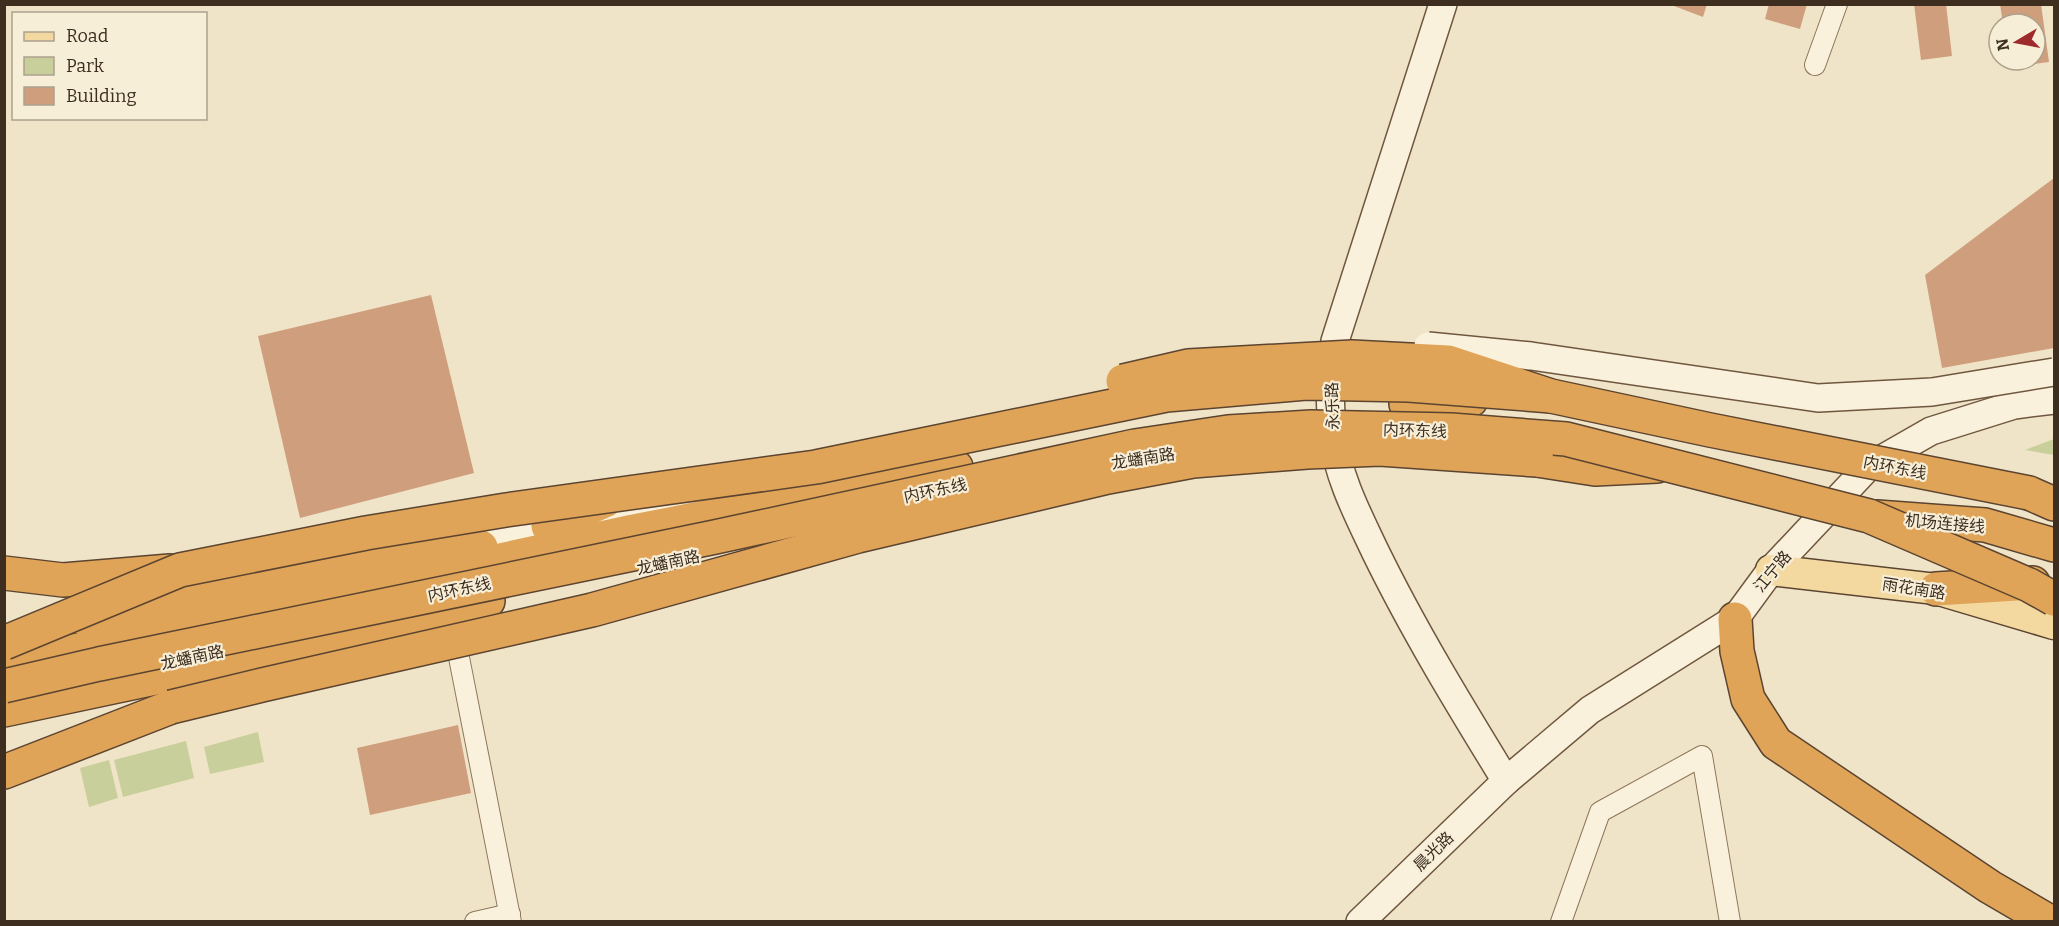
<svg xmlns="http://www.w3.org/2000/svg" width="2059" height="926" viewBox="0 0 2059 926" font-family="Bitter,'Noto Sans SC',serif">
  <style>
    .green { fill: #c9cf9b }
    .building { fill: #cf9f7d }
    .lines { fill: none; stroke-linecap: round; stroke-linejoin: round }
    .street-casing { stroke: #8d765c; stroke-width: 22 }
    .secondary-casing { stroke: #6f573f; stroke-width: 30 }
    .primary-casing { stroke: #5b4430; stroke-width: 33 }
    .highway-casing { stroke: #5b4430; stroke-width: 36 }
    .street { stroke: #faf1dc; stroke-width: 20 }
    .secondary { stroke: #faf1dc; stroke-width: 27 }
    .primary { stroke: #f3d9a0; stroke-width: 30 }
    .highway { stroke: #e0a458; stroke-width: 33 }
    .secondary-bridge-casing { stroke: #6f573f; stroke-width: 30; stroke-linecap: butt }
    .highway-bridge-casing { stroke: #5b4430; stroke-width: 36; stroke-linecap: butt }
    .secondary-bridge { stroke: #faf1dc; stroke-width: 27 }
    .highway-bridge { stroke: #e0a458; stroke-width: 33 }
    .labels { text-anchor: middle; stroke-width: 4.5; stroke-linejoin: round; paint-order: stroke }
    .street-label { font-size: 16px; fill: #3d2e20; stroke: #f7eed8 }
  </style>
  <rect width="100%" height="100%" fill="#f0e4c8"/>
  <g class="green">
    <polygon points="2054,439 2054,455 2025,450"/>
    <polygon points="258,732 264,762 210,774 204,747"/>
    <polygon points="186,741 194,778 123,797 114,760"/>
    <polygon points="109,760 118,798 89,807 80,768"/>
  </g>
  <g class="building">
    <polygon points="1674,4 1707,4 1703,17 1674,6"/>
    <polygon points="1769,4 1807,4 1800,29 1765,19"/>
    <polygon points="1914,4 1946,4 1952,56 1921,60"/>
    <polygon points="2000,4 2041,4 2049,62 2009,67 2008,60 2035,60 2035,24 2003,24"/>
    <polygon points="2054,178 2054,348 1942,368 1925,275"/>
    <polygon points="431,295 474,473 300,518 258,336"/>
    <polygon points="458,725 471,793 370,815 357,748"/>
  </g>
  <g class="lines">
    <defs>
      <g id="street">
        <polyline points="1815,65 1837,4"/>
        <polyline points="454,632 511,922"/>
        <polyline points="475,922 510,914"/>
        <polyline points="1561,922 1600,812 1702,756 1730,922"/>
      </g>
      <g id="secondary">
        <path d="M1443 4 1335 341C1331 375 1328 402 1333 436 1338 477 1358 515 1375 551 1414 631 1460 706 1506 781"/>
        <polyline points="461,551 548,526 752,492"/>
        <polyline points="1360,922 1506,781 1590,710 1735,619 1771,570 1868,467 1931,431 2014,405 2054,400"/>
      </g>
      <polyline id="primary" points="1771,570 1936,589 2054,624"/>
      <g id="highway">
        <polyline points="1406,404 1471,400"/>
        <polyline points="1537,460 1595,469 1657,466"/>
        <polyline points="2029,493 2054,504"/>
        <polyline points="1877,517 1985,525 2054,545"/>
        <polyline points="548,526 605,501"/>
        <polyline points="4,573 63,580 170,571"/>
        <polyline points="1936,589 2033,583"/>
        <polyline points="85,619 227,587 401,550 481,547"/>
        <polyline points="1735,619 1737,651 1748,699 1776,743 1990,887 2050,922"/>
        <polyline points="4,665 163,633 629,532 956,467"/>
        <polyline points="4,710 386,629 451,617 488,601"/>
        <polyline points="4,772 171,707"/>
      </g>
    </defs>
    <use href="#street" class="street-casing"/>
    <use href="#secondary" class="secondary-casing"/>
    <use href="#primary" class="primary-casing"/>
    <use href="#highway" class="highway-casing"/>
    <use href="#street" class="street"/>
    <use href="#secondary" class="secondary"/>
    <use href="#primary" class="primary"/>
    <use href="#highway" class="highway"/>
    <defs>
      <polyline id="secondary-bridge" points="1428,346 1531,356 1818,398 1932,392 2054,372"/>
      <g id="highway-bridge">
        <polyline points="1123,381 1188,366 1352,357 1448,362 1551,396 1710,430 2029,493"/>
        <polyline points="4,643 180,570 366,533 506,510 816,467 1166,395 1306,383 1409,385 1551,396"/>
        <polyline points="4,686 99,664 715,537 1135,446 1228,432 1311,427 1451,430 1566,439 1869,516 2029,585 2054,599"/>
        <polyline points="171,707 262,685 592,610 858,536 1108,477 1193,461 1307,452 1380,449 1537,460"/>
      </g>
    </defs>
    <use href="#secondary-bridge" class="secondary-bridge-casing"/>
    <use href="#highway-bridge" class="highway-bridge-casing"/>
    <use href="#secondary-bridge" class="secondary-bridge"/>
    <use href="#highway-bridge" class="highway-bridge"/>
  </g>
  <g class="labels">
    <g class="street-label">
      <text transform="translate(1332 406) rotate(-92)" y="6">永乐路</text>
      <text transform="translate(1415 430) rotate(2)" y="6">内环东线</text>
      <text transform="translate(1143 458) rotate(-9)" y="6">龙蟠南路</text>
      <text transform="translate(1895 467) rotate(11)" y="6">内环东线</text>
      <text transform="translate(935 490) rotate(-12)" y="6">内环东线</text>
      <text transform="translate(1945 523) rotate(5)" y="6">机场连接线</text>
      <text transform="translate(668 562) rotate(-12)" y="6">龙蟠南路</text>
      <text transform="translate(1772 571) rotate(-50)" y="6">江宁路</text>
      <text transform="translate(1914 588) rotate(9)" y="6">雨花南路</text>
      <text transform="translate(459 589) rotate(-12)" y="6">内环东线</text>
      <text transform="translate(192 657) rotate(-12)" y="6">龙蟠南路</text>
      <text transform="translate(1433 851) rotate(-44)" y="6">晨光路</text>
    </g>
  </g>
  <rect width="2059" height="926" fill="none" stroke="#3d2e20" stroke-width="12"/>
  <rect x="12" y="12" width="195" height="108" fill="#f7eed8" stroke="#ada18e" stroke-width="1.5"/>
  <rect x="24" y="32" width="30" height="9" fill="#f3d9a0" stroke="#ada18e" stroke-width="1.5"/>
  <text x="66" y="42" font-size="18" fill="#3d2e20">Road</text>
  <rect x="24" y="57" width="30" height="18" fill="#c9cf9b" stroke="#ada18e" stroke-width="1.5"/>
  <text x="66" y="72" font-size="18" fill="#3d2e20">Park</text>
  <rect x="24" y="87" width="30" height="18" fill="#cf9f7d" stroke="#ada18e" stroke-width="1.5"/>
  <text x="66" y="102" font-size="18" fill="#3d2e20">Building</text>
  <g transform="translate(2017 42) rotate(260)"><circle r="28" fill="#f7eed8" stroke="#ada18e" stroke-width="1.5"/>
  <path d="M0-4.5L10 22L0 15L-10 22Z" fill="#9e2a2b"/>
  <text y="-9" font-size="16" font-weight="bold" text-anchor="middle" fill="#3d2e20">N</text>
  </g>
</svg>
